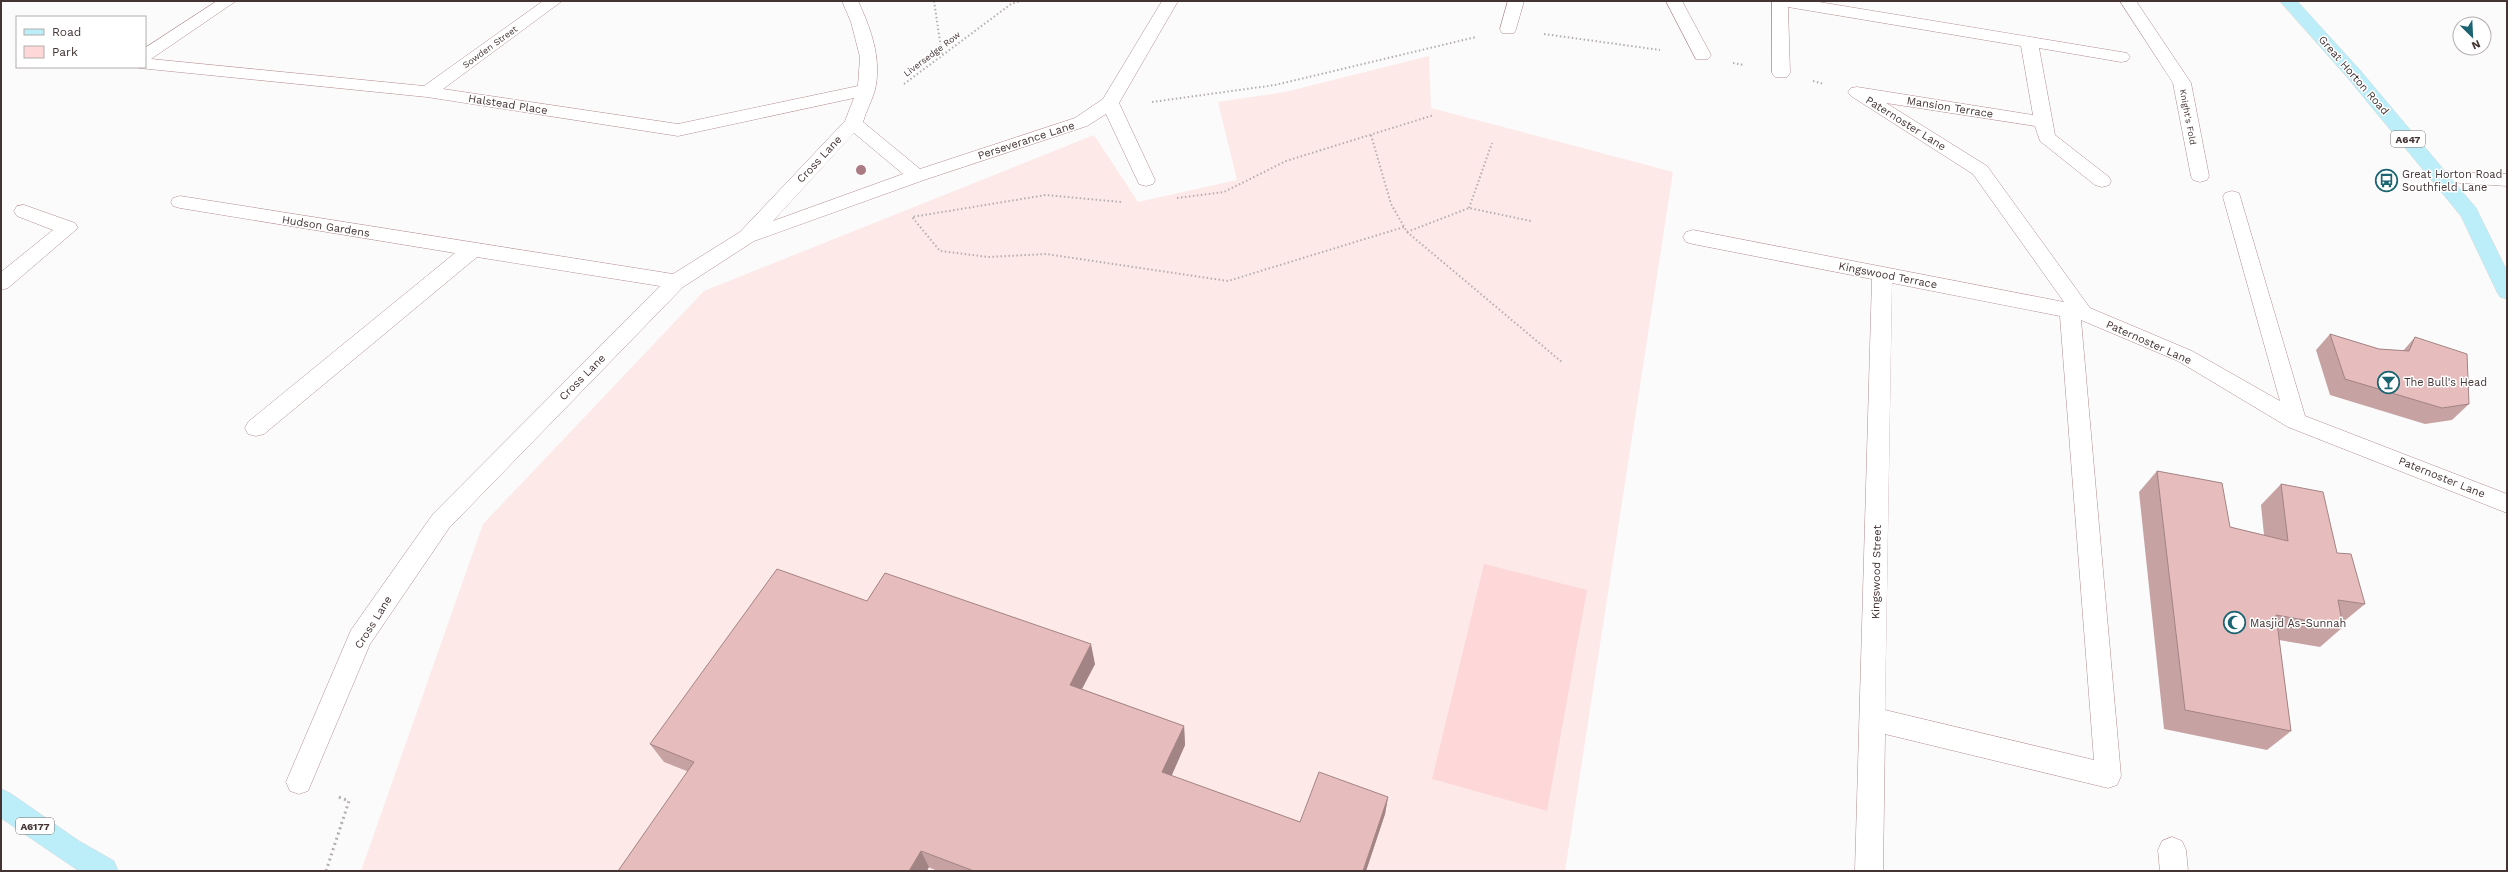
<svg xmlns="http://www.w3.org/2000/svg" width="2508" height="872" viewBox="0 0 2508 872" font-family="'Work Sans',sans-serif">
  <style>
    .built { fill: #fee9e9 }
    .green { fill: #fed8d8 }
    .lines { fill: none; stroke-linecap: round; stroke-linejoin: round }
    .minor-casing { stroke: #b48c8d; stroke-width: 1 }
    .major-casing { stroke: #d9d6d6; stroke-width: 1 }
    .path-far1 { stroke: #b4aeae; stroke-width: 2; stroke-dasharray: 1.5 2.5; stroke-linecap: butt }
    .path { stroke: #b4aeae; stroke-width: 3; stroke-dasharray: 2 3.5; stroke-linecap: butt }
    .minor { fill: #fff; fill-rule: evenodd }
    .major { fill: #bbeef9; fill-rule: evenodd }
    .tree { fill: #aa7b83 }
    .wall { fill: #c7a2a3 }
    .shaded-wall { fill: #a28484 }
    .building { fill: #e7bcbd; stroke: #a28484 }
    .labels { text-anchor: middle; stroke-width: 3; stroke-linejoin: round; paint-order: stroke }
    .far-street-label { font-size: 9px; fill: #433333; stroke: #fff }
    .shield { fill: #fff; stroke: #7b7070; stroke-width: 1 }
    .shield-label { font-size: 10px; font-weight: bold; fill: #433333 }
    .street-label { font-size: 11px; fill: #433333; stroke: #fff }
    .poi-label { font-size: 11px; fill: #433333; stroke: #fff; text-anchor: start }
  </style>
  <rect width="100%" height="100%" fill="#fbfbfb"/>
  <polygon class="built" points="1429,56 1431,108 1673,172 1565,871 361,871 483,524 704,291 1094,135 1138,202 1237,180 1218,102 1285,92"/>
  <polygon class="green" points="1484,564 1587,590 1547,811 1432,779"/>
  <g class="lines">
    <defs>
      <g id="minor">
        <path d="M217 1H236L151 59 424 86 543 1H562L443 89 678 124 858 86 860 57 851 22 842 1H858C871 29 882 59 875 90 872 101 866 111 863 122L920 169 1075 118 1103 99 1162 1H1178L1119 103 1155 180 1153 184 1146 186 1139 184 1106 114 1087 126 924 180 754 241 683 287 449 528 370 644 308 791 299 794 290 791 286 782 351 630 433 514 660 286 477 257 264 434 256 436 248 434 245 428 248 422 455 253 180 208 173 206 171 202 173 198 180 196 673 274 740 232 845 121 854 98 678 136 427 97 139 68 145 67V48ZM854 133 903 174 773 221Z"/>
        <polygon points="1508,1 1524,1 1516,29 1514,33 1502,33 1500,29"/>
        <polygon points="1666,1 1682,1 1711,55 1708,59 1696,59"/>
        <path d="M1772 1H1813L2127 53 2130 57 2127 61 2121 62 2039 48 2055 135 2109 177 2111 181 2109 185 2102 187 2095 185 2040 141 2035 126 1886 103 1987 166 2090 308 2192 351 2280 401 2223 197 2225 193 2232 191 2239 193 2305 416 2507 494V513L2288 427 2178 361 2081 320 2121 776 2117 785 2108 788 1885 734 1883 871H1855L1872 279 1693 244 1686 242 1683 237 1686 232 1693 230 2064 302 1973 174 1851 96 1848 92 1851 88 1857 87 2033 115 2021 46 1788 7 1790 73 1787 77H1775L1772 73ZM1892 283 2060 316 2094 760 1885 710Z"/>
        <polygon points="2120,1 2136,1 2191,83 2209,176 2207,180 2200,182 2193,180 2191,176 2173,83"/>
        <polygon points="2439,171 2507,174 2507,186 2432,181 2430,177 2432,173"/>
        <polygon points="24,205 75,223 78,228 8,288 1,290 1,272 53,230 17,216 14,211 17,206"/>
        <polygon points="2172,837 2182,841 2186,850 2188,871 2160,871 2158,850 2162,841"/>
      </g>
      <g id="major">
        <polygon points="2280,1 2297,1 2359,69 2476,208 2507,271 2507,299 2500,297 2497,292 2461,216 2347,77"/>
        <polygon points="1,789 10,793 79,841 114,861 118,871 79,871 1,818"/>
      </g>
    </defs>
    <use href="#minor" class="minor-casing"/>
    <use href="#major" class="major-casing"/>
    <g class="path-far1">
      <polyline points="934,1 942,55"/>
      <polyline points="1544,34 1660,50"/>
      <polyline points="1733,63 1744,65"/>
      <polyline points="1813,81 1824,84"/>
      <polyline points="904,84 1011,4 1021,1"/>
      <polyline points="1152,102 1275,85 1476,37"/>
      <polyline points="1371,135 1391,204 1407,232 1563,363"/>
      <polyline points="1177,198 1224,192 1286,161 1434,115"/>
      <polyline points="1121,202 1046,195 912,217 940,251 988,257 1046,254 1228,281 1404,227"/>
      <polyline points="1469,208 1492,143"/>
      <polyline points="1407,232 1469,208 1531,221"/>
    </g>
    <polyline class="path" points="326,871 349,801 336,796"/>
    <use href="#minor" class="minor"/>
    <use href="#major" class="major"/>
  </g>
  <circle class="tree" cx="861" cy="170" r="5"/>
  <g class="wall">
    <polygon points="2330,334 2379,349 2403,351 2415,337 2469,404 2452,420 2425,424 2330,395 2316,350"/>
    <polygon points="2157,471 2230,527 2264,535 2261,505 2281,484 2337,553 2365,604 2342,623 2343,627 2320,647 2279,640 2291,731 2267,750 2164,729 2139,492"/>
    <polygon points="867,601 1095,664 1082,689 1184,726 1185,745 1171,776 1300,822 1388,797 1385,814 1366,871 938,871 664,762 650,744"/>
  </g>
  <g class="shaded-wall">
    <polygon points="1091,644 1095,664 1074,704 1070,685"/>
    <polygon points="1184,726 1185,745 1165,791 1162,772"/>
    <polygon points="1388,797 1385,814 1366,871 1363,871"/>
    <polygon points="921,851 929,867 927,871 909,871"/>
  </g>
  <g class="building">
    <polygon points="2330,334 2379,349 2409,351 2415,337 2467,354 2469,404 2442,408 2345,379"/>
    <polygon points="2157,471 2222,483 2230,527 2288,541 2281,484 2323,492 2337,553 2351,554 2365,604 2338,600 2343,627 2276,615 2291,731 2185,710"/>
    <polygon points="777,569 867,601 885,573 1091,644 1070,685 1184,726 1162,772 1300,822 1319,772 1388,797 1363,871 974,871 921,851 909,871 618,871 694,762 650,744"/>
  </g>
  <defs>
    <symbol id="bus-ring" viewBox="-11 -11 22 22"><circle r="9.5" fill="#fff" stroke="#1b6472" stroke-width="1.5"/><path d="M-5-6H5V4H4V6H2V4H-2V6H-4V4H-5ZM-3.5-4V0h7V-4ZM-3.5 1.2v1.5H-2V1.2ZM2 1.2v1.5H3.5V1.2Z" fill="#1b6472"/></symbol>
    <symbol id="bar-ring" viewBox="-11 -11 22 22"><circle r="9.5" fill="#fff" stroke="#1b6472" stroke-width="1.5"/><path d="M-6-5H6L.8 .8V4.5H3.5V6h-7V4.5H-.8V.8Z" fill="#1b6472"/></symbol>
    <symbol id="mosque-ring" viewBox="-11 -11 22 22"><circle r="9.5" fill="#fff" stroke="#1b6472" stroke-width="1.5"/><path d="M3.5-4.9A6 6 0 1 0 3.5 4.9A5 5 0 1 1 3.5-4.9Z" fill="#1b6472"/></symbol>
  </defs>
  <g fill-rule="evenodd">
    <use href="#bus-ring" x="2374" y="168" width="25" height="25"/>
    <use href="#bar-ring" x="2376" y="370" width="25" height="25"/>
    <use href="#mosque-ring" x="2222" y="610" width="25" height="25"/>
  </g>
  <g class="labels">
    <g class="far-street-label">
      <text transform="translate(490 47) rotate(-36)" y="3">Sowden Street</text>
      <text transform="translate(932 54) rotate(-37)" y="3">Liversedge Row</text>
      <text transform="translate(2188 117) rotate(79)" y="3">Knight's Fold</text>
    </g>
    <g class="shield">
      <rect x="2391" y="131" width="34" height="16" rx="3"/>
      <rect x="16" y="818" width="38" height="16" rx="3"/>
    </g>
    <g class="shield-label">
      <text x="2408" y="143">A647</text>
      <text x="35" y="830">A6177</text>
    </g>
    <g class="street-label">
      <text transform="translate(2354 75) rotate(49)" y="4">Great Horton Road</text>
      <text transform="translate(508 104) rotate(9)" y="4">Halstead Place</text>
      <text transform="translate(1950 107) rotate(9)" y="4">Mansion Terrace</text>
      <text transform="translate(1906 123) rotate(32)" y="4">Paternoster Lane</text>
      <text transform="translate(1026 140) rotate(-18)" y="4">Perseverance Lane</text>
      <text transform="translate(819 159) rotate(-47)" y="4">Cross Lane</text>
      <text transform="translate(326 226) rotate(9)" y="4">Hudson Gardens</text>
      <text transform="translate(1888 275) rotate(11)" y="4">Kingswood Terrace</text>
      <text transform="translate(2149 342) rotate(24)" y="4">Paternoster Lane</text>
      <text transform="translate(582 377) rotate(-45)" y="4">Cross Lane</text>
      <text transform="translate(2442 477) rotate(22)" y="4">Paternoster Lane</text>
      <text transform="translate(1876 572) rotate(-89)" y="4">Kingswood Street</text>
      <text transform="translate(373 622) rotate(-58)" y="4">Cross Lane</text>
    </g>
    <g class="poi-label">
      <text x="2402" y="178">Great Horton Road<tspan x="2402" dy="13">Southfield Lane</tspan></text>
      <text x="2404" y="386">The Bull's Head</text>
      <text x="2250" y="627">Masjid As-Sunnah</text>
    </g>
  </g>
  <rect width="2508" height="872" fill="none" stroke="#433333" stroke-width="4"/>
  <rect x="16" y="16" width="130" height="52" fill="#ffffff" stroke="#b4adad"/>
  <rect x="24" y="29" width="20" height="6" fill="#bbeef9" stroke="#b4adad"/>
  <text x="52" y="36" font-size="12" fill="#433333">Road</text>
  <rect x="24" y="46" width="20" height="12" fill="#fed8d8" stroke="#b4adad"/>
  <text x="52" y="56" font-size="12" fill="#433333">Park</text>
  <g transform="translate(2472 36) rotate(156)"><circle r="19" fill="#ffffff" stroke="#b4adad"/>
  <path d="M0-3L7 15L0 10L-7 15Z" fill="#1b6472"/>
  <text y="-6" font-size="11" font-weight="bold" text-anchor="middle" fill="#433333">N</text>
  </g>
</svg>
